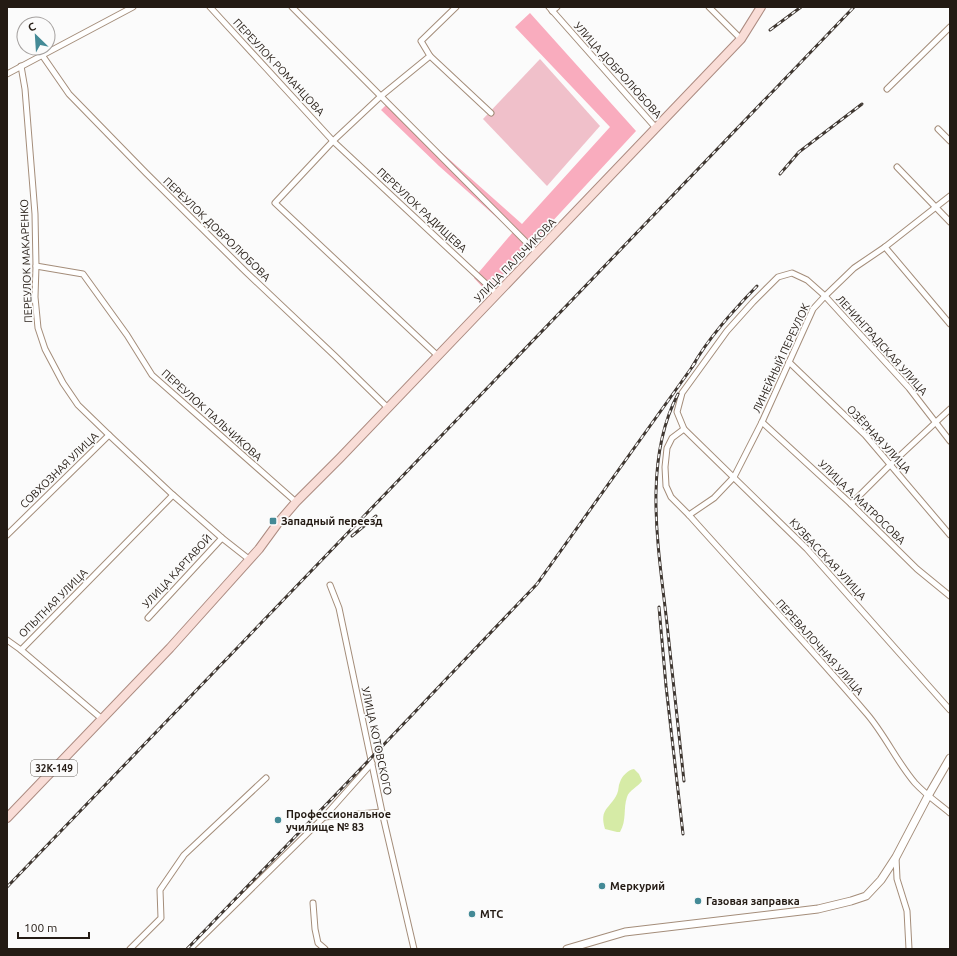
<svg xmlns="http://www.w3.org/2000/svg" width="957" height="956" viewBox="0 0 957 956" font-family="Ubuntu,sans-serif">
  <style>
    .green { fill: #f0c0ca }
    .forest { fill: #f9acbe }
    .water { fill: #d6eba6 }
    .lines { fill: none; stroke-linecap: round; stroke-linejoin: round }
    .street-casing { stroke: #a48d7a; stroke-width: 7 }
    .secondary-casing { stroke: #a48d7a; stroke-width: 9 }
    .primary-casing { stroke: #ac8b81; stroke-width: 10 }
    .street { stroke: #fff; stroke-width: 5 }
    .secondary { stroke: #fff; stroke-width: 7 }
    .primary { stroke: #f9ddd7; stroke-width: 8 }
    .rail-casing { stroke: #3f3731; stroke-width: 3 }
    .rail { stroke: #fbfbfb; stroke-width: 1.5; stroke-dasharray: 4.5; stroke-linecap: butt }
    .poi-dot { fill: #448a96; stroke: #fbfbfb; stroke-width: 1.5 }
    .labels { text-anchor: middle; stroke-width: 3.5; stroke-linejoin: round; paint-order: stroke }
    .shield { fill: #fbfbfb; stroke: #645e59; stroke-width: 1 }
    .shield-label { font-size: 10px; font-weight: bold; fill: #241b14 }
    .street-label { font-size: 11px; fill: #241b14; stroke: #fbfbfb }
    .poi-label { font-size: 11px; font-weight: bold; fill: #241b14; stroke: #fbfbfb; text-anchor: start }
  </style>
  <rect width="100%" height="100%" fill="#fbfbfb"/>
  <polygon class="green" points="540,59 600,126 547,186 483,119"/>
  <polygon class="forest" points="530,13 636,131 487,292 474,278 513,232 439,166 381,110 387,104 522,224 610,127 515,27"/>
  <path class="water" d="M634 769 639 774 642 781C638 787 629 790 627 797 623 809 627 820 620 832H617L605 829C599 808 610 809 617 794 619 790 618 786 620 782 622 776 628 770 634 769Z"/>
  <g class="lines">
    <defs>
      <g id="street">
        <polyline points="210,7 333,141 497,294"/>
        <polyline points="292,7 537,253"/>
        <polyline points="549,7 656,128"/>
        <polyline points="709,7 741,39"/>
        <polyline points="552,11 557,7"/>
        <polyline points="42,55 69,94 146,173 246,272 335,356 388,408"/>
        <polyline points="430,56 491,113"/>
        <polyline points="21,66 25,89 35,214 36,266 35,297 38,328 45,349 63,383 78,405 109,435 173,495 222,538 250,560"/>
        <polyline points="7,74 133,7"/>
        <polyline points="887,89 950,27"/>
        <polyline points="938,129 950,141"/>
        <polyline points="897,167 950,222"/>
        <polyline points="885,247 950,324"/>
        <polyline points="36,266 83,274 127,335 152,375 296,502"/>
        <polyline points="438,356 275,203 333,141 381,96 430,56 421,41 456,7"/>
        <polyline points="789,362 865,435 950,535"/>
        <polyline points="762,422 851,504 917,569 950,596"/>
        <polyline points="684,429 807,549 950,710"/>
        <path d="M950 441 909 388 825 296 807 280 792 273 778 277 753 302 727 331 682 393 677 412 684 429 672 438 667 448 665 467 666 486 671 497 689 515C748 581 809 646 867 714 885 735 897 762 915 783 926 795 938 803 950 813"/>
        <polyline points="851,504 890,465 950,409"/>
        <polyline points="689,515 714,498 734,477 762,422 813,309 825,296 854,268 885,247 950,196"/>
        <polyline points="7,535 109,435"/>
        <polyline points="330,585 339,608 382,812 414,949"/>
        <polyline points="148,618 222,538"/>
        <polyline points="7,640 21,650"/>
        <polyline points="102,719 21,650 173,495"/>
        <polyline points="324,817 382,812"/>
        <polyline points="896,857 897,879 907,911 909,949"/>
        <polyline points="313,903 315,929 318,943 325,949"/>
        <polyline points="130,949 161,918 160,890 184,855 266,778"/>
        <polyline points="190,949 324,817 372,763"/>
      </g>
      <polyline id="secondary" points="567,949 625,932 818,909 851,901 866,896 881,880 896,857 928,796 950,758"/>
      <polyline id="primary" points="7,818 170,648 259,549 278,523 296,502 340,458 741,39 761,7"/>
    </defs>
    <use href="#street" class="street-casing"/>
    <use href="#secondary" class="secondary-casing"/>
    <use href="#primary" class="primary-casing"/>
    <use href="#street" class="street"/>
    <use href="#secondary" class="secondary"/>
    <use href="#primary" class="primary"/>
    <defs>
      <g id="rail">
        <polyline points="770,30 801,7"/>
        <polyline points="780,174 799,152 862,104"/>
        <path d="M692 367C709 337 733 311 757 286"/>
        <path d="M678 394C642 462 659 551 667 624 673 676 678 729 684 781"/>
        <polyline points="352,536 376,516"/>
        <polyline points="659,607 666,686 683,834"/>
        <polyline points="7,887 854,7"/>
        <polyline points="187,949 370,759 537,584 695,363"/>
      </g>
    </defs>
    <use href="#rail" class="rail-casing"/>
    <use href="#rail" class="rail"/>
  </g>
  <g class="poi-dot">
    <rect x="269" y="517" width="8" height="8" rx="2"/>
    <circle cx="278" cy="820" r="4"/>
    <circle cx="602" cy="886" r="4"/>
    <circle cx="698" cy="901" r="4"/>
    <circle cx="472" cy="914" r="4"/>
  </g>
  <g class="labels">
    <rect class="shield" x="31" y="760" width="46" height="16" rx="3"/>
    <g class="shield-label">
      <text x="54" y="772">32К-149</text>
    </g>
    <g class="street-label">
      <text transform="translate(279 67) rotate(47)" y="4">ПЕРЕУЛОК РОМАНЦОВА</text>
      <text transform="translate(618 70) rotate(48)" y="4">УЛИЦА ДОБРОЛЮБОВА</text>
      <text transform="translate(422 210) rotate(43)" y="4">ПЕРЕУЛОК РАДИЩЕВА</text>
      <text transform="translate(217 229) rotate(44)" y="4">ПЕРЕУЛОК ДОБРОЛЮБОВА</text>
      <text transform="translate(515 260) rotate(-46)" y="4">УЛИЦА ПАЛЬЧИКОВА</text>
      <text transform="translate(26 261) rotate(-92)" y="4">ПЕРЕУЛОК МАКАРЕНКО</text>
      <text transform="translate(882 345) rotate(48)" y="4">ЛЕНИНГРАДСКАЯ УЛИЦА</text>
      <text transform="translate(781 358) rotate(-65)" y="4">ЛИНЕЙНЫЙ ПЕРЕУЛОК</text>
      <text transform="translate(212 415) rotate(42)" y="4">ПЕРЕУЛОК ПАЛЬЧИКОВА</text>
      <text transform="translate(879 439) rotate(47)" y="4">ОЗЁРНАЯ УЛИЦА</text>
      <text transform="translate(59 470) rotate(-44)" y="4">СОВХОЗНАЯ УЛИЦА</text>
      <text transform="translate(862 502) rotate(44)" y="4">УЛИЦА А.МАТРОСОВА</text>
      <text transform="translate(828 559) rotate(47)" y="4">КУЗБАССКАЯ УЛИЦА</text>
      <text transform="translate(177 571) rotate(-47)" y="4">УЛИЦА КАРТАВОЙ</text>
      <text transform="translate(53 603) rotate(-45)" y="4">ОПЫТНАЯ УЛИЦА</text>
      <text transform="translate(820 647) rotate(48)" y="4">ПЕРЕВАЛОЧНАЯ УЛИЦА</text>
      <text transform="translate(377 741) rotate(78)" y="4">УЛИЦА КОТОВСКОГО</text>
    </g>
    <g class="poi-label">
      <text x="281" y="525">Западный переезд</text>
      <text x="286" y="818">Профессиональное<tspan x="286" dy="13">училище № 83</tspan></text>
      <text x="610" y="890">Меркурий</text>
      <text x="706" y="905">Газовая заправка</text>
      <text x="480" y="918">МТС</text>
    </g>
  </g>
  <rect width="957" height="956" fill="none" stroke="#241b14" stroke-width="16"/>
  <g transform="translate(36 36) rotate(335)"><circle r="19" fill="#fbfbfb" stroke="#a5a19f"/>
  <path d="M0-3L7 15L0 10L-7 15Z" fill="#448a96"/>
  <text y="-6" font-size="11" font-weight="bold" text-anchor="middle" fill="#241b14">С</text>
  </g>
  <path d="M18 932v6h71v-6" fill="none" stroke="#241b14" stroke-width="2"/>
  <text x="24" y="932" font-size="12" fill="#241b14" stroke="#fbfbfb" stroke-width="3" paint-order="stroke">100 m</text>
</svg>
